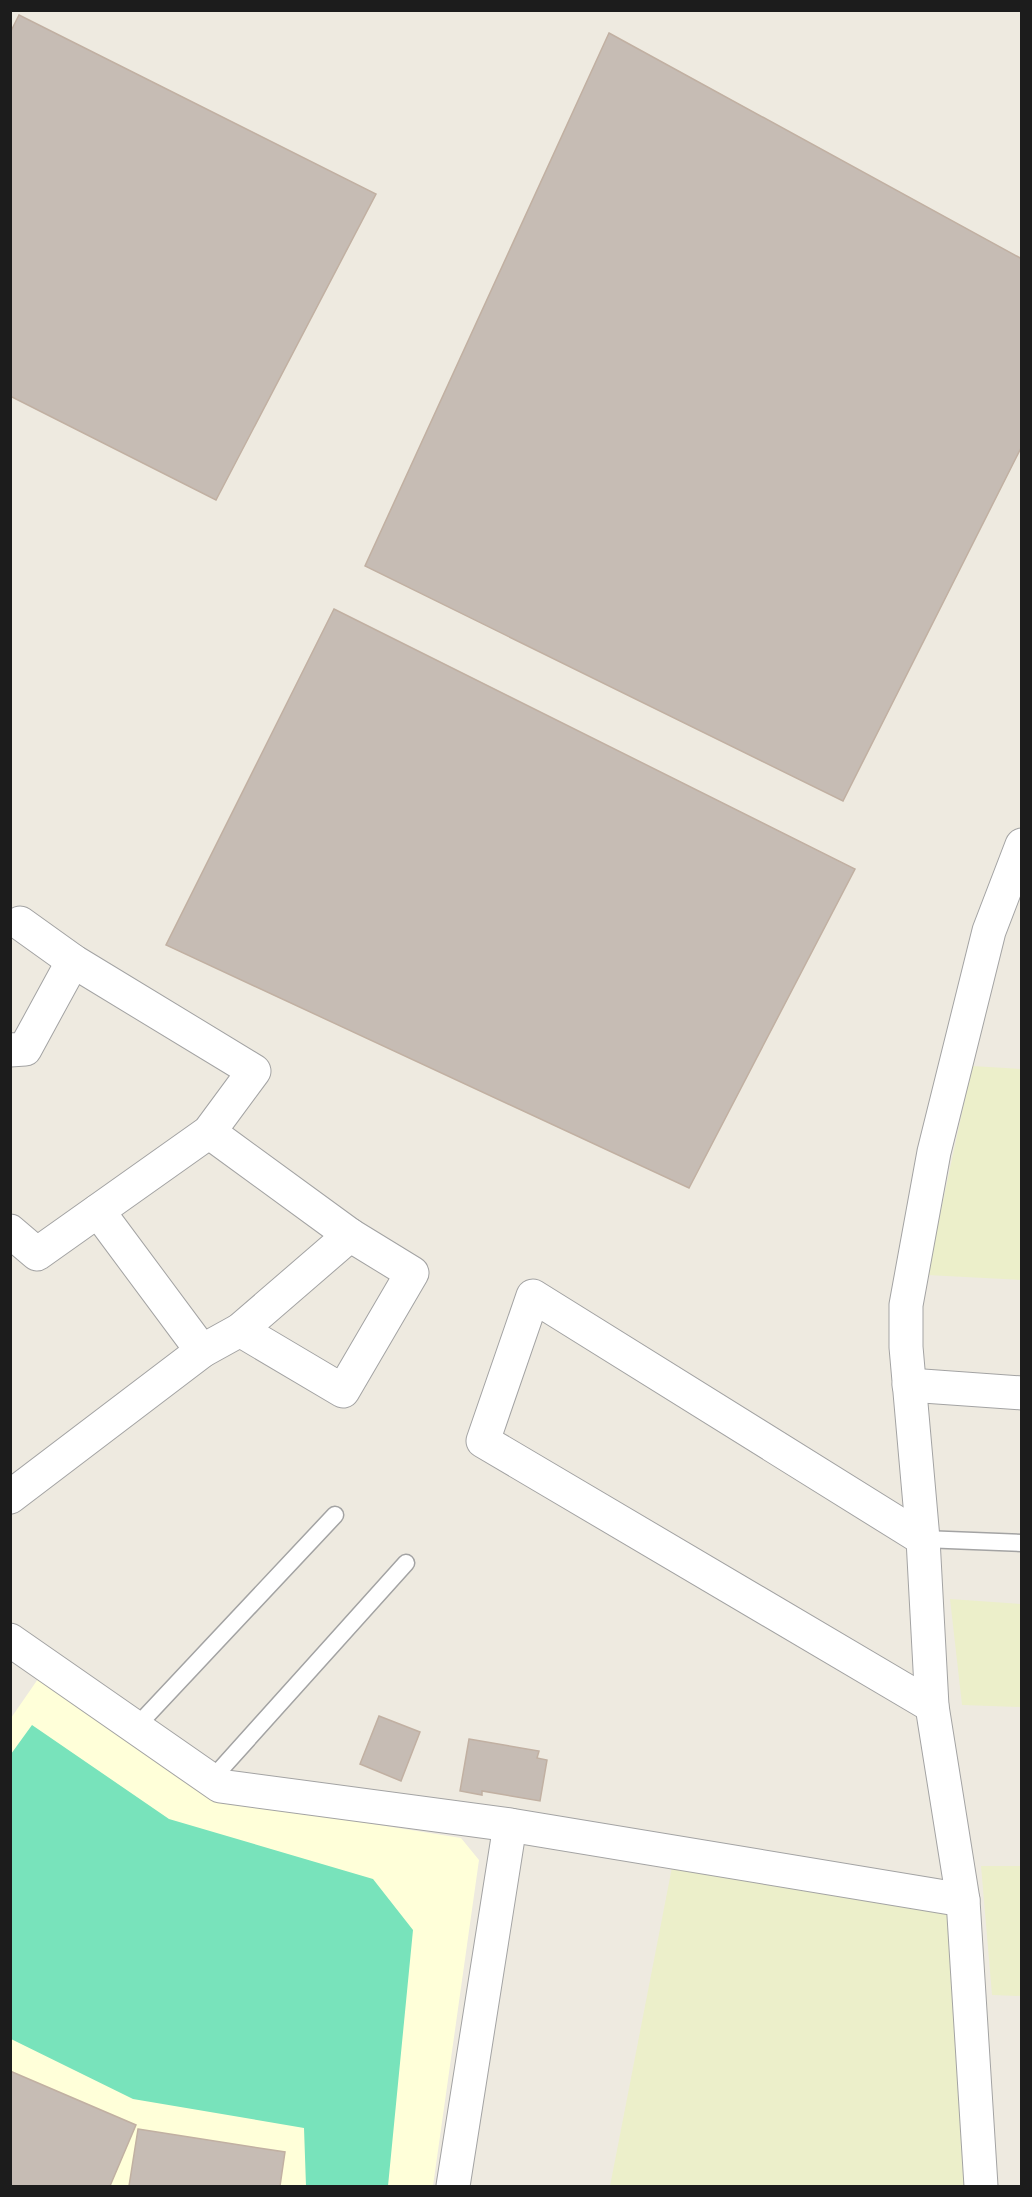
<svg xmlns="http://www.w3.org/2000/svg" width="1032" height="2197" viewBox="0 0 1032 2197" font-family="Signika,sans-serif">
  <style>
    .education { fill: #ffffd9 }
    .farmland { fill: #ecefca }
    .pitch { fill: #78e3bb }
    .building { fill: #c6bcb4; stroke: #c1b0a2; stroke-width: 1.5 }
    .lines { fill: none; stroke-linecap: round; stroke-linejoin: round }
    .service-casing { stroke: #a3a3a3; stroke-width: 19 }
    .minor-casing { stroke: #a3a3a3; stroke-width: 35 }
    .tertiary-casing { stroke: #a3a3a3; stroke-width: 35 }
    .service { stroke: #fff; stroke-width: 16 }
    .minor { stroke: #fff; stroke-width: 33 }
    .tertiary { stroke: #fff; stroke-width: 33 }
  </style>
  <rect width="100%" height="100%" fill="#eeeae0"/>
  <polygon class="education" points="38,1679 242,1803 461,1838 479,1860 433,2186 11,2186 11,1718"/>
  <g class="farmland">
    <polygon points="972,1066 1021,1069 1021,1280 927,1275"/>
    <polygon points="950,1599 1021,1604 1021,1707 962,1705"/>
    <polygon points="673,1862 951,1910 967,2186 610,2186"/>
    <polygon points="981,1866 1021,1866 1021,1996 992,1995"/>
  </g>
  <polygon class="pitch" points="32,1725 169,1819 373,1879 413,1930 388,2186 306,2186 304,2128 133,2099 11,2039 11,1754"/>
  <g class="building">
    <polygon points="19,15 376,194 216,500 10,396 10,33"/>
    <polygon points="609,33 1022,259 1022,446 843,801 365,566"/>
    <polygon points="334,609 855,869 689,1188 166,945"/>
    <polygon points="379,1716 420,1732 401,1781 360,1764"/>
    <polygon points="469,1739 539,1751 537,1758 547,1760 540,1801 482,1791 482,1795 460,1791"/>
    <polygon points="10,2071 136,2125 110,2186 10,2186"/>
    <polygon points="138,2129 285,2152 280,2186 129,2186"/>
  </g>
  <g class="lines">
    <defs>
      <g id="service">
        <polyline points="923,1539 1022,1543"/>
        <polyline points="136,1727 335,1515"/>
        <polyline points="211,1780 406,1563"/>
      </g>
      <g id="minor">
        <polyline points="10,1050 25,1049 73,961"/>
        <polyline points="209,1132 350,1235 412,1273 343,1391 240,1330"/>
        <polyline points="98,1211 202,1351"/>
        <polyline points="10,1231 37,1254 209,1132 254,1071 73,961 20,923"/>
        <polyline points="909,1385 1022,1393"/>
        <polyline points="10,1497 202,1351 240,1330 350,1235"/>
        <polyline points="923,1539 533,1296 483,1441 932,1706"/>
        <polyline points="10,1640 220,1786 510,1825 963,1900"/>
        <polyline points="981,2186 963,1900 932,1706 923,1539 906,1347 906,1305 934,1152 989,931 1022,845"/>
      </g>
      <polyline id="tertiary" points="453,2186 510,1825"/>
    </defs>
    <use href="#service" class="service-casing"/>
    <use href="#minor" class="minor-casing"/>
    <use href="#tertiary" class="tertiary-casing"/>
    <use href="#service" class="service"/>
    <use href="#minor" class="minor"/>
    <use href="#tertiary" class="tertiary"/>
  </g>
  <rect width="1032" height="2197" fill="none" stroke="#1c1c1c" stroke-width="24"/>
</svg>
